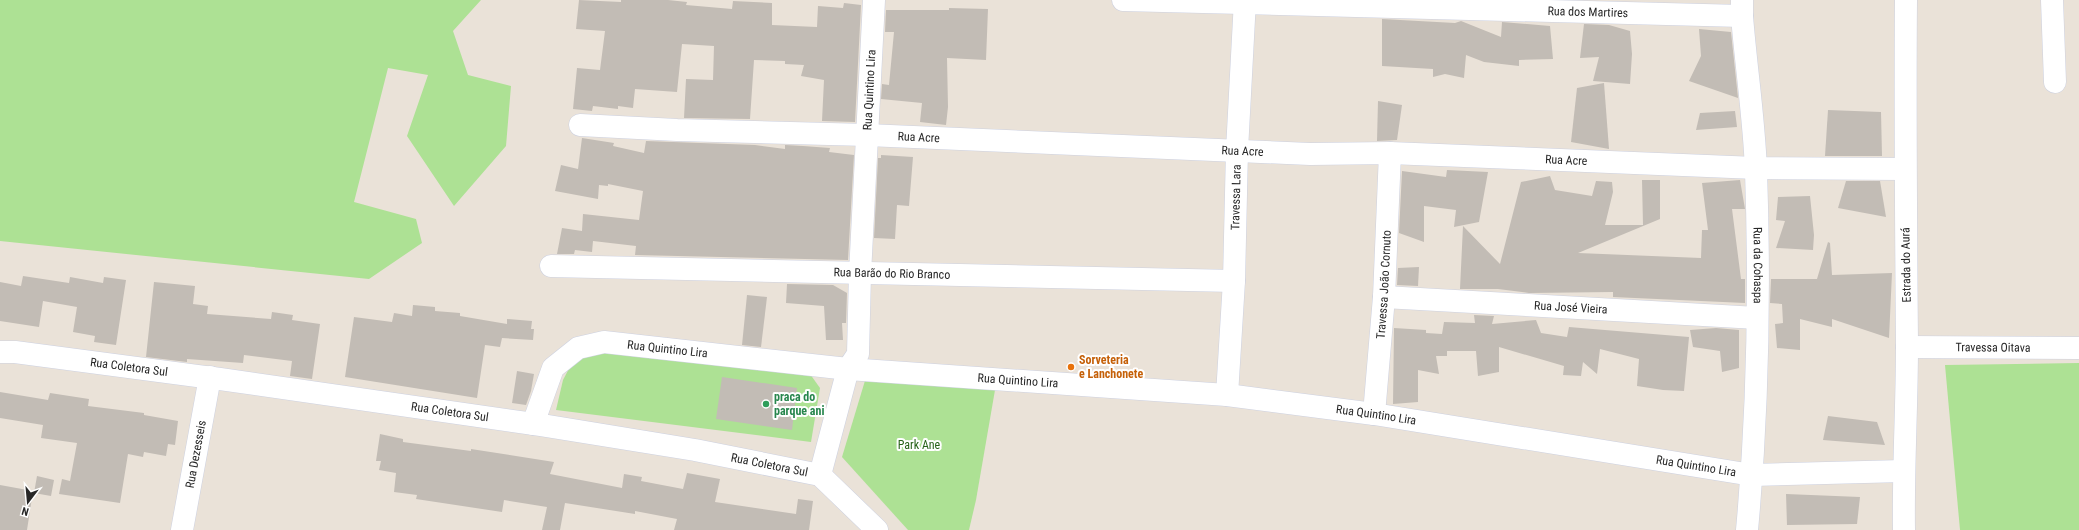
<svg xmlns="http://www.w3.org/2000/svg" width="2079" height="530" viewBox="0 0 2079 530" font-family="'Roboto Condensed',sans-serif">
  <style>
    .green { fill: #ade194 }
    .building { fill: #c2bcb5 }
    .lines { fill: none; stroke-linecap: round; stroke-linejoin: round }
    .minor-casing { stroke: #cdd1e0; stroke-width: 23 }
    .minor { stroke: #fff; stroke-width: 22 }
    .food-dot { fill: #e8710a; stroke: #fff; stroke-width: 1.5 }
    .leisure-dot { fill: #2e9e5b; stroke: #fff; stroke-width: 1.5 }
    .labels { text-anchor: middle; stroke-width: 4; stroke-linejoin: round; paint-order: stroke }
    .street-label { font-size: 12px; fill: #272727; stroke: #fff }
    .food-label { font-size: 12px; font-weight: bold; fill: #c56008; stroke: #fff; text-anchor: start }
    .leisure-label { font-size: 12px; font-weight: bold; fill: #27864d; stroke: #fff; text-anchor: start }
    .park-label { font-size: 12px; fill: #276219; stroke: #fff }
  </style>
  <rect width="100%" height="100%" fill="#eae2d8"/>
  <g class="green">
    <polygon points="0,0 481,0 453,31 468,75 511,86 506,146 454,206 407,136 428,75 388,68 354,202 416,219 422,243 369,279 0,241"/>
    <polygon points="597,351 810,374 820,388 811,442 556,410 563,380 574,359"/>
    <polygon points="2079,363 2079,530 1960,530 1945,365"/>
    <polygon points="867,374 995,390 976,500 969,530 908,530 842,457"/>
  </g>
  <g class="building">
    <polygon points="579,0 621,2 621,0 668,0 687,2 686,5 732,9 733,1 772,3 772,25 817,27 818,6 843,8 844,3 861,5 855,122 822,121 824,80 801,76 804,65 785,64 785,61 754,60 750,119 684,118 686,79 713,80 714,46 682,44 677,92 635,89 633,108 618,106 618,109 593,106 592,111 573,109 577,68 600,70 605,31 576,29"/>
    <polygon points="949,8 988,9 986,60 947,58 948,107 946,125 920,122 922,103 881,99 882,84 889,85 894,32 885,32 886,10 949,10"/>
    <polygon points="1382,19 1455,23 1461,21 1501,37 1502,22 1550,26 1553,59 1519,60 1519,66 1484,62 1466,55 1464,78 1445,74 1433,77 1433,69 1382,66"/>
    <polygon points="1584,24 1609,25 1630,31 1632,54 1630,84 1593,81 1599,57 1580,58"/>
    <polygon points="1699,29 1731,32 1738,98 1689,81 1701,56"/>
    <polygon points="1604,83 1609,149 1571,142 1577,88"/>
    <polygon points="1378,101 1402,105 1397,140 1377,141"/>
    <polygon points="1828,110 1881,112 1882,156 1825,156"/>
    <polygon points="1735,111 1737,127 1696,130 1700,113"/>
    <polygon points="582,138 614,143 613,146 644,153 646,141 755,145 785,149 785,145 803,146 830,148 829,152 854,155 848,260 635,255 636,246 593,241 592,252 575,250 574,254 557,254 562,228 582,231 583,214 639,220 643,191 608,184 608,186 599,185 598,199 555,191 561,165 578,169"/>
    <polygon points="881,155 913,157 909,206 897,205 895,239 874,238 878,158 881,158"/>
    <polygon points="1447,170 1488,172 1479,222 1454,227 1456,210 1424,206 1424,242 1399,233 1402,171 1446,177"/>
    <polygon points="1550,176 1555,190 1592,196 1596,181 1612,182 1613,192 1605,225 1643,225 1642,180 1660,180 1660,219 1578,253 1701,258 1702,230 1708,230 1702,183 1740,180 1745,209 1732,209 1741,279 1745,279 1745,303 1613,297 1613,292 1529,293 1498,289 1460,289 1463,226 1500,264 1521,182"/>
    <polygon points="1846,181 1880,181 1886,217 1838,208"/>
    <polygon points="1810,196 1814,235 1813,250 1776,248 1785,221 1776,220 1778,197"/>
    <polygon points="1828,242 1830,243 1832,275 1892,273 1889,338 1832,319 1832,327 1800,319 1800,350 1777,348 1775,324 1783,323 1782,304 1770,303 1771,279 1817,279"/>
    <polygon points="1419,267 1418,286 1397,285 1398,268"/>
    <polygon points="23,276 69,283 70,277 103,283 104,277 126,280 116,345 94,342 95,336 73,332 77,307 43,301 39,327 0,321 0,282 21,286"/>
    <polygon points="154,282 195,286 193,304 208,306 207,314 271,319 272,312 293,315 292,320 320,324 312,379 290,376 292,361 244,355 243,363 187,359 187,362 146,357"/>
    <polygon points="787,284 833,285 847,293 846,323 842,323 843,340 826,340 824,306 786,303"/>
    <polygon points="747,295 767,297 761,347 742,345"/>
    <polygon points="413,305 435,307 435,311 460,313 460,316 507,324 507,319 532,321 531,329 534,329 533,340 502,338 500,347 485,345 477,398 345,377 354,317 392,322 394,313 412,316"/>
    <polygon points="1474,315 1494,316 1492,324 1536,320 1541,333 1567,337 1569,327 1689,337 1684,391 1663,390 1637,386 1639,359 1600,349 1597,374 1583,362 1581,376 1563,375 1564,366 1499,347 1499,372 1478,376 1476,351 1447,351 1447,356 1436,356 1439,374 1418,370 1418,402 1393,404 1394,328 1426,330 1426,333 1442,334 1444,322 1475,323"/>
    <polygon points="1716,328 1739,330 1739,368 1722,372 1720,351 1693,347 1690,330"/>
    <polygon points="517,371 534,374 531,391 526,405 512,403"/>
    <polygon points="722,377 797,388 792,430 716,419"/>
    <polygon points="0,392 48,400 50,393 89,399 88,406 144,413 144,415 178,421 175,445 168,444 166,456 144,452 143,457 128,454 120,503 59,494 62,479 70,481 77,443 41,438 43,425 0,418"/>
    <polygon points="1828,416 1877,422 1885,445 1823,440"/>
    <polygon points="380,434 403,439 403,442 471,451 471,449 554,462 550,474 622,488 624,474 642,477 641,481 683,489 687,473 720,479 715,502 796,514 798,499 813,501 809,530 674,530 677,519 635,511 635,514 565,503 560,530 542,530 547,507 504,500 502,512 416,499 417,495 394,492 396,473 379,470 381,461 376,461"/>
    <polygon points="37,476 54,480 51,496 34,493"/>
    <polygon points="0,485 33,491 27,530 0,530"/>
    <polygon points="1786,494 1860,497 1857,524 1787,525"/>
  </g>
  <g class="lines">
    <defs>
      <g id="minor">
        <path id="s1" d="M1123 0 1742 16"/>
        <path id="s2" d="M1742 0V16C1746 67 1754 118 1756 170 1760 289 1758 411 1747 530"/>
        <polyline points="2052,0 2055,82"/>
        <path id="s3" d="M580 125 677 130 867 135 1310 154 1390 153 1756 168 1905 169"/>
        <path id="s4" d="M551 266 1234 281"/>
        <path id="s5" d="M1384 297 1757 318"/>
        <path id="s6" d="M1907 347 2079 348"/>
        <path id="s7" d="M0 352H15L220 379 541 425 695 450 820 475 877 530"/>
        <path id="s8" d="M1227 395 1234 281 1237 150 1245 0"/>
        <path id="s9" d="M1374 414 1384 297 1390 153"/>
        <path id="s10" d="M533 424 553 368 578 348 604 342 848 369 1227 395 1374 414 1752 475 1903 471"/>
        <path id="s11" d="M820 475 848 369 858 354 860 274 874 0"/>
        <path id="s12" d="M182 530 210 377"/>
        <path d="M1904 530C1903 468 1907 407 1907 345 1906 230 1905 115 1906 0"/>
      </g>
    </defs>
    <use href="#minor" class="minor-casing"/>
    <use href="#minor" class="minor"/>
  </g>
  <circle class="food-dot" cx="1071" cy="367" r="4"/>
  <circle class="leisure-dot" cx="766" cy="404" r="4"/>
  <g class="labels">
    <g class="street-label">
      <text dy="4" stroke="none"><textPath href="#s1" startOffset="465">Rua dos Martires</textPath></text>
      <text dy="4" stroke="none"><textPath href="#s11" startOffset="392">Rua Quintino Lira</textPath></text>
      <text dy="4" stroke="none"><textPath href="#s3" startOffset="339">Rua Acre</textPath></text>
      <text dy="4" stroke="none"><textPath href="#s3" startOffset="663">Rua Acre</textPath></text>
      <text dy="4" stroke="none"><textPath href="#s3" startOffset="987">Rua Acre</textPath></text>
      <text dy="4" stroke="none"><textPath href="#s8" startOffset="198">Travessa Lara</textPath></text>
      <text dy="4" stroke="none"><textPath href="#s2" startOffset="266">Rua da Cohaspa</textPath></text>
      <text transform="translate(1906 265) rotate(-91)" y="4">Estrada do Aurá</text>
      <text dy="4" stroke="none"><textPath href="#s4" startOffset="341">Rua Barão do Rio Branco</textPath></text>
      <text dy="4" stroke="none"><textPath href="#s9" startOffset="130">Travessa João Cornuto</textPath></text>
      <text dy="4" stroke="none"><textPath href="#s5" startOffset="187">Rua José Vieira</textPath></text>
      <text dy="4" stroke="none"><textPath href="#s6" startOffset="86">Travessa Oitava</textPath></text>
      <text dy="4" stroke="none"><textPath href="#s10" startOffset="182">Rua Quintino Lira</textPath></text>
      <text dy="4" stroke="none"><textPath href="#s7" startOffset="130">Rua Coletora Sul</textPath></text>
      <text dy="4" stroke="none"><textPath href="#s10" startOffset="534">Rua Quintino Lira</textPath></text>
      <text dy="4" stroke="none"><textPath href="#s7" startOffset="454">Rua Coletora Sul</textPath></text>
      <text dy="4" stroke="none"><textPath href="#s10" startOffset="894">Rua Quintino Lira</textPath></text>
      <text dy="4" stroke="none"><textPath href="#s12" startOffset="77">Rua Dezesseis</textPath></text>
      <text dy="4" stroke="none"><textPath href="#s7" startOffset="778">Rua Coletora Sul</textPath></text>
      <text dy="4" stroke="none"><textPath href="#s10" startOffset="1218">Rua Quintino Lira</textPath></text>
    </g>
    <g class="food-label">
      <text x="1079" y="364">Sorveteria<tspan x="1079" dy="14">e Lanchonete</tspan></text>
    </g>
    <g class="leisure-label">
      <text x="774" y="401">praca do<tspan x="774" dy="14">parque ani</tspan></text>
    </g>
    <g class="park-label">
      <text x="919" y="449">Park Ane</text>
    </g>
  </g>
  <g transform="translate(28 502) rotate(196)" stroke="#ffffff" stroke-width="3" paint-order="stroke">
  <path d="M0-3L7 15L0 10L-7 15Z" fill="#272727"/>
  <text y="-6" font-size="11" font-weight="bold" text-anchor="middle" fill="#272727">N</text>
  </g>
</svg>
